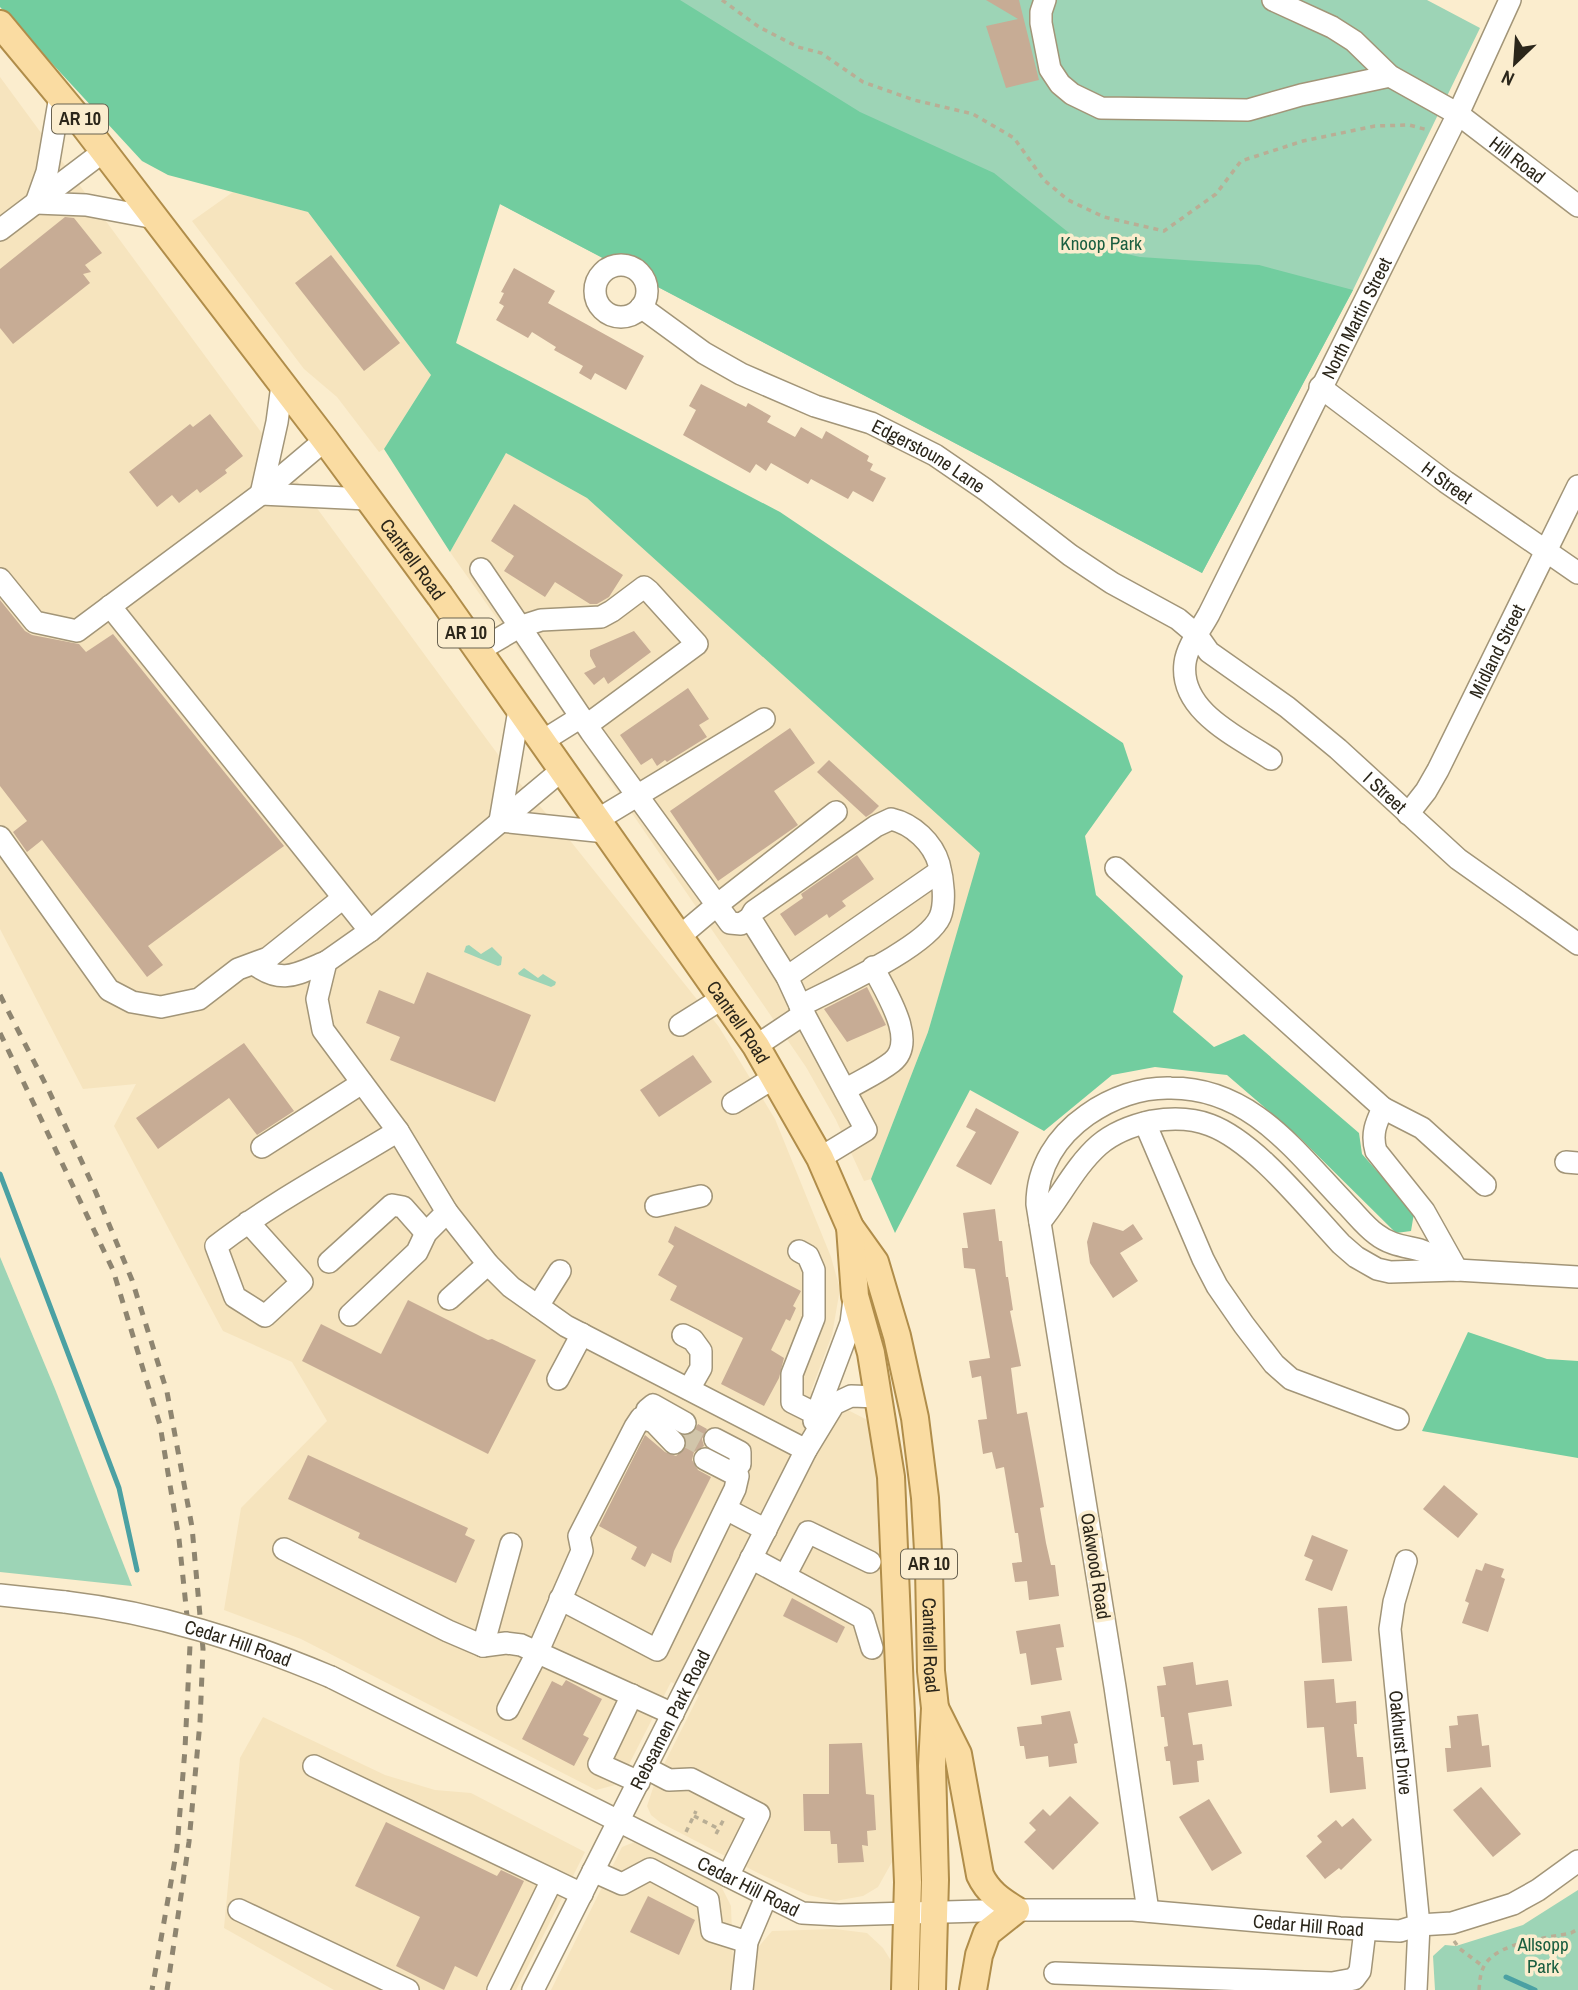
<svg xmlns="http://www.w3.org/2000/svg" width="1578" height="1990" viewBox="0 0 1578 1990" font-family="'Archivo Narrow',sans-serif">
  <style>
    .built { fill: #f6e4be }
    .green { fill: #9dd4b6 }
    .forest { fill: #72cd9f }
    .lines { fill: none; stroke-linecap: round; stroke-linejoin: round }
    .stream { stroke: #4ba1a3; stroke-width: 5 }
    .building { fill: #c7ac95 }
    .minor-tunnel { stroke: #d1c5aa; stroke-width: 21; stroke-dasharray: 21 10; stroke-linecap: butt }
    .minor-casing { stroke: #a29578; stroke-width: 24 }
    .major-casing { stroke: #b08d4a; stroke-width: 30 }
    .path { stroke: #b9ae95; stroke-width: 3.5; stroke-dasharray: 5 5; stroke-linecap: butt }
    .minor { stroke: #fff; stroke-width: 21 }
    .major { stroke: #fadca2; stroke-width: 26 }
    .rail { stroke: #8e8570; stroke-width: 5; stroke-dasharray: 9 9; stroke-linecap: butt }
    .minor-bridge-casing { stroke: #a29578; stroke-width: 24; stroke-linecap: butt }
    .minor-bridge { stroke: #fff; stroke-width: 21 }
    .labels { text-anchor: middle; stroke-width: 7; stroke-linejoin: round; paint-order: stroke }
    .shield { fill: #fbedce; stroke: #696250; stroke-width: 2 }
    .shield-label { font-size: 18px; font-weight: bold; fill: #2b261a }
    .street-label { font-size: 19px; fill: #2b261a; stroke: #fbedce }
    .park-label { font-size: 19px; fill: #1a5e40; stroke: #fbedce }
  </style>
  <rect width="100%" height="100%" fill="#fbedce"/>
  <g class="built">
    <polygon points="0,77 516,779 572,843 719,1027 775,1119 831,1257 840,1289 832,1335 811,1391 875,1424 886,1538 892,1862 878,1887 863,1896 835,1901 808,1895 760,1874 661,1823 651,1815 647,1806 655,1782 699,1695 671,1682 619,1784 596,1790 301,1639 224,1610 241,1508 327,1421 292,1362 223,1331 114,1126 136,1084 83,1089 0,929"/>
    <polygon points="233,192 308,212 431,375 384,449 379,452 337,397 304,369 192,221"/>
    <polygon points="506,453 587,498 981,853 928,1032 871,1179 864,1181 836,1120 806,1067 544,685 450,552"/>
    <polygon points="263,1717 385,1775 435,1790 471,1793 585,1852 516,1990 334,1990 224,1928 240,1758"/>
    <polygon points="637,1841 696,1868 721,1886 731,1906 734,1990 551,1990 622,1847"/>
    <polygon points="835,1929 867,1933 883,1948 895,1967 896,1990 750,1990 755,1951 772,1931"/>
  </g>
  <g class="green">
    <polygon points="0,0 1427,0 1480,28 1353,290 1202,573 500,204"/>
    <polygon points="469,945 481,954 492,947 502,957 501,965 498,966 464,952 466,946"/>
    <polygon points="524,968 538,978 543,974 556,982 555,985 551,987 519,975 518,973"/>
    <polygon points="0,1257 55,1389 132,1586 0,1572"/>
    <polygon points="1578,1890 1578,1990 1435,1990 1433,1956 1445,1945 1456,1946 1523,1925"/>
  </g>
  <g class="forest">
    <polygon points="0,0 680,0 860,112 994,173 1083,244 1140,257 1259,265 1353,290 1202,573 500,204 456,343 780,512 1123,743 1132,770 1085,836 1096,895 1183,976 1173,1012 1214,1047 1244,1034 1359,1133 1362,1154 1414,1213 1411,1231 1396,1233 1299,1137 1227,1075 1155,1067 1112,1075 1044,1131 970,1090 895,1233 871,1179 928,1032 980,853 587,498 506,453 450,552 384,449 431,375 308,212 168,175 142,161 0,7"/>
    <polygon points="1468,1332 1547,1359 1578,1361 1578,1458 1422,1431"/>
  </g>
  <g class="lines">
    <g class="stream">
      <polyline points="0,1174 119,1488 137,1570"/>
      <polyline points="1506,1977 1535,1990"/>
    </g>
  </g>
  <g class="building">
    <polygon points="986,0 1019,0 1039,80 1006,88 986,26 1018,19"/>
    <polygon points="65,217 74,218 102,253 85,265 91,272 83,274 90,283 13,344 0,328 0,269"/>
    <polygon points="331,255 400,343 364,371 295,283"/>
    <polygon points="514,268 555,291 548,303 644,356 626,390 595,373 591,380 579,373 583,366 554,350 556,347 532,332 528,338 496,320 504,306 499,303 504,293 501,292"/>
    <polygon points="701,384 746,407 748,403 771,416 767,422 795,437 801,427 822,439 826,431 869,456 867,461 873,464 870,470 886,478 873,502 853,491 848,499 811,479 808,484 771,463 766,471 756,464 750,473 683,435 696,410 689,406"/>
    <polygon points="210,414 243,456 225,470 227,473 200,493 197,489 179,503 172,495 157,507 129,472 190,424 193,427"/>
    <polygon points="514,504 623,575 609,597 597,604 590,604 555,582 545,597 504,571 514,556 491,541"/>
    <polygon points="0,600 25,631 32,635 79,644 86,652 113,634 284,846 148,946 163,965 147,977 42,840 27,852 13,832 27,821 0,786"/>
    <polygon points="634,631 651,652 608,684 604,677 594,685 584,673 596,667 590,656 590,650"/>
    <polygon points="688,688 709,719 699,725 707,737 667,762 665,760 657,766 652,758 641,765 620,735"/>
    <polygon points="790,728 815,763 774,791 798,825 718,881 670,811"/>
    <polygon points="829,760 879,806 872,813 866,817 817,772"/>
    <polygon points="857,855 874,879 842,901 846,906 829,918 827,914 795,936 780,914 803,898 801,894"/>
    <polygon points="427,972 531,1015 495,1102 390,1060 400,1037 366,1023 379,990 414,1004"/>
    <polygon points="867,987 886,1025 847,1042 824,1009"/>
    <polygon points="244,1043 294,1111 257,1135 229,1098 158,1149 136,1118"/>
    <polygon points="693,1055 712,1082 659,1117 640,1090"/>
    <polygon points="976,1108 1019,1132 991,1185 956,1166 976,1132 966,1127"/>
    <polygon points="995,1209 999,1241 1002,1241 1006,1277 1008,1277 1013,1310 1010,1311 1021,1366 1011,1368 1017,1414 1027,1412 1044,1507 1040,1508 1046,1543 1051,1565 1055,1565 1059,1596 1029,1600 1027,1581 1015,1582 1012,1563 1022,1562 1018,1533 1015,1533 1004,1467 996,1469 992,1452 983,1454 978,1420 987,1419 981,1376 972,1378 969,1361 990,1358 975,1269 964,1268 962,1248 968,1248 963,1213"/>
    <polygon points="1093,1222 1123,1231 1133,1224 1143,1239 1120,1253 1138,1281 1113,1298 1090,1263 1087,1242"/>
    <polygon points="675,1226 801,1291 793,1306 796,1308 790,1321 786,1319 771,1350 784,1358 779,1378 764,1406 721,1384 743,1338 670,1300 677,1286 658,1275 674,1246 668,1242"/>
    <polygon points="408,1300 488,1340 492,1339 536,1360 488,1454 302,1361 321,1324 381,1354"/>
    <polygon points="698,1424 707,1429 702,1439 704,1446 694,1452 692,1460 698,1470 711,1477 674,1551 671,1563 652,1553 645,1567 631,1559 637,1547 599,1526 645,1435 665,1452 676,1456 686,1447 685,1436 692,1434"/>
    <polygon points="308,1455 468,1528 465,1535 475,1540 456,1583 358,1538 360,1533 288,1499"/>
    <polygon points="1444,1485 1478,1514 1458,1538 1423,1509"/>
    <polygon points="1312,1535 1348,1550 1332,1591 1305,1580 1313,1560 1304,1556"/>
    <polygon points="1485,1563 1504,1569 1501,1577 1505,1579 1488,1632 1462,1623 1469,1603 1465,1601 1476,1569 1482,1571"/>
    <polygon points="792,1598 845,1627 837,1643 783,1616"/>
    <polygon points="1347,1606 1352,1661 1322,1663 1318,1608"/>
    <polygon points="1060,1624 1064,1647 1056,1648 1062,1680 1031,1685 1026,1653 1020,1654 1016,1631"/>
    <polygon points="1193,1662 1196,1685 1228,1680 1232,1706 1188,1713 1193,1745 1202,1744 1204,1760 1197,1761 1199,1782 1173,1785 1170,1761 1166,1761 1164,1747 1168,1746 1164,1717 1161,1717 1157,1686 1166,1685 1163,1667"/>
    <polygon points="1334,1679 1336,1703 1356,1701 1357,1724 1354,1724 1357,1757 1363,1757 1366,1789 1330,1793 1324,1727 1307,1728 1304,1681"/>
    <polygon points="566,1680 602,1699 583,1735 589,1738 574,1766 522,1739 552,1681 562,1686"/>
    <polygon points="1070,1711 1078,1743 1074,1744 1077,1763 1049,1767 1048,1756 1026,1759 1024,1746 1020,1746 1017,1727 1042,1724 1041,1716"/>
    <polygon points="1478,1714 1482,1746 1489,1745 1491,1767 1447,1772 1445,1748 1451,1748 1449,1726 1458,1725 1457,1716"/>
    <polygon points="862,1743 866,1794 874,1795 876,1830 867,1831 868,1846 862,1845 864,1862 838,1863 837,1844 831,1844 830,1831 804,1831 803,1794 829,1794 829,1744"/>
    <polygon points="1481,1787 1521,1834 1493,1857 1453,1810"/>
    <polygon points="1070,1796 1099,1823 1053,1870 1024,1842 1036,1830 1029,1823 1043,1809 1050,1816"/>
    <polygon points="1209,1799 1242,1853 1212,1871 1179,1817"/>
    <polygon points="1353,1818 1372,1840 1341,1870 1339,1868 1325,1879 1306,1856 1322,1842 1317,1836 1336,1820 1342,1827"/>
    <polygon points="386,1822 497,1876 501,1870 524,1881 477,1977 455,1966 444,1990 396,1966 420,1917 355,1886"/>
    <polygon points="648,1896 695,1920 679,1955 630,1932"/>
  </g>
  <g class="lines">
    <polyline class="minor-tunnel" points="680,1433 710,1449"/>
    <defs>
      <g id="minor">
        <polyline points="1045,0 1041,12 1041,23 1050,69 1060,84 1072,94 1101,108 1248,110 1301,95 1390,76"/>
        <path id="s1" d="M1273 0 1332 27 1354 41 1390 76 1458 114 1578 206"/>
        <polyline points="36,203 86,205 155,218"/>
        <polyline points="36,203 47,172 60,96"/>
        <polyline points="0,230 104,151"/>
        <circle cx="621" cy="291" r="26"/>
        <path id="s2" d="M641 307 704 353 741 374 815 406 871 423 935 455 986 490 1070 555 1112 583 1178 619 1197 635 1209 652 1287 707 1338 749 1458 859 1578 944"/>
        <path id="s3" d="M1320 387 1446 482 1578 573"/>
        <polyline points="261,494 277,422 282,385"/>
        <polyline points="261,494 367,499"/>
        <path d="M481 569 591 732 730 923 741 924 750 918 754 911 876 826 891 819C913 824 933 843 939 864 943 879 946 903 940 917 926 948 832 989 800 1006"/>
        <polyline points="0,579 35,622 77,631 261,494 325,440"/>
        <polyline points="110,606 370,931"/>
        <polyline points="478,651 519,627 541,620 601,617 612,611 644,587 649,591 697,644 587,725"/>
        <polyline points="541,742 581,717"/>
        <path id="s4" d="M1271 759C1238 737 1179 711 1185 663 1187 646 1201 629 1209 614L1458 114 1510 0"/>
        <polyline points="562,770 370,931 326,962 317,999 323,1030 398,1131 447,1212 488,1264 511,1287 566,1326 806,1450"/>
        <path id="s5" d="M1408 814 1426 791 1438 770 1578 486"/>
        <polyline points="597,820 764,719"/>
        <polyline points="500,821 519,710"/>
        <polyline points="500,821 606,832"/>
        <polyline points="0,837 109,990 132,1002 161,1007 199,999 238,969 268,958 343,898"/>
        <path d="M1116 868 1383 1108C1376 1123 1371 1134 1376 1151L1424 1211 1457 1270"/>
        <polyline points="750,918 787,977 804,1014 756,1046"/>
        <polyline points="679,937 717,905 836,812"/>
        <path d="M254 964C283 985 296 974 326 962"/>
        <polyline points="787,977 940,871"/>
        <polyline points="804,1014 866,1130 820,1158"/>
        <polyline points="680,1025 723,998"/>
        <path d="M845 1090C860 1081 878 1073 892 1062 919 1041 884 990 873 967"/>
        <polyline points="733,1103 775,1077"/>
        <polyline points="1383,1108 1422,1128 1485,1185"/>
        <polyline points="1145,1123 1203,1259 1217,1286 1244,1325 1274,1364 1291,1379 1398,1419"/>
        <polyline points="262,1147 362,1083"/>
        <polyline points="1566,1162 1578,1163"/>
        <polyline points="656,1206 701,1196"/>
        <path d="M248 1222 302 1282 265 1316 235 1297 216 1246C273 1202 336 1169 398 1131"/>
        <path d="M1040 1222C1060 1198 1075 1166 1099 1145 1113 1133 1134 1125 1152 1121 1171 1118 1192 1118 1210 1125 1256 1142 1307 1208 1341 1244L1356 1257 1377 1269 1390 1272 1457 1270 1578 1277"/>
        <polyline points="799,1251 808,1256 814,1270 814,1318 792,1374 792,1402 816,1414"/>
        <polyline points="329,1262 392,1205 403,1207 426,1233"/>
        <polyline points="449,1299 488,1264"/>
        <polyline points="538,1306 560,1271"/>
        <polyline points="350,1315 417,1252 426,1233 447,1212"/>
        <polyline points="683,1335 693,1340 701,1351 701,1368 689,1389"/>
        <polyline points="558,1379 582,1334"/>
        <polyline points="647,1410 653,1405 685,1423"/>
        <polyline points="814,1421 851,1323 854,1299"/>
        <polyline points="715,1439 740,1452 740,1464"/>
        <polyline points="726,1509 766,1530"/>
        <polyline points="284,1549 448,1631 483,1646 506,1643 521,1645 673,1714"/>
        <polyline points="751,1558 863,1618 872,1648"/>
        <path id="s6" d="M1406 1561 1394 1602 1390 1629 1419 1925 1416 1990"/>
        <polyline points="785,1576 808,1532 870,1562"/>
        <polyline points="0,1595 65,1602"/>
        <polyline points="560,1599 657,1650 735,1489 738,1476 705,1459"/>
        <polyline points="483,1646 511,1544"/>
        <path id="s7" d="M331 1677 802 1913 839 1915 1016 1910H1133L1340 1928 1400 1931 1419 1925 1452 1923 1513 1904 1538 1890 1578 1861"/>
        <polyline points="632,1695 599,1764 639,1782"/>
        <polyline points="508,1709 538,1651 582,1551 579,1536 635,1427 641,1418 654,1422 674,1443"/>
        <polyline points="314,1766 582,1894"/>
        <polyline points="646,1768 669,1780 691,1779 759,1814 728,1876"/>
        <polyline points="593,1871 622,1884 650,1869 708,1900 712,1931 747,1942"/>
        <polyline points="239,1910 408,1990"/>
        <path d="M1148 1911 1115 1687 1037 1204C1037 1167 1057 1136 1087 1115 1111 1098 1141 1087 1171 1088 1251 1088 1295 1151 1346 1204 1356 1214 1365 1226 1376 1234 1390 1245 1404 1246 1420 1250 1433 1254 1446 1264 1457 1270"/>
        <polyline points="1055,1973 1332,1983 1354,1979 1360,1971 1365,1930"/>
        <polyline points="498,1990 552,1880"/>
        <path id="s8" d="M533 1990 806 1450 834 1404 851 1396 879 1397"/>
        <polyline points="742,1990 747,1942 766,1897"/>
      </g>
      <g id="major">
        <path id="s9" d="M0 24 79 119 325 440 440 596 756 1046 820 1158 850 1227 875 1262 897 1336 915 1418 925 1498 929 1568 931 1671 935 1708 932 1766 935 1880 932 1990"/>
        <polyline points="850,1227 855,1296 871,1353 891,1477 908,1882 905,1990"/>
        <path d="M936 1710 958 1754 980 1875C988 1892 1000 1900 1016 1910L987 1933 979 1955 973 1990"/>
      </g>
    </defs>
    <use href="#minor" class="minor-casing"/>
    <use href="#major" class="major-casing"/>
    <g class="path">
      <polyline points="722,0 759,27 798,47 821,53 863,82 914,100 973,114 1014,138 1044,180 1068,200 1104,217 1164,231 1216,194 1241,161 1303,141 1375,126 1409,125 1428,130"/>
      <polyline points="694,1816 719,1829"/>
      <polyline points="686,1832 696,1811"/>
      <polyline points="716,1834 725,1817"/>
      <polyline points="1454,1941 1460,1949 1484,1967"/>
      <path d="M1479 1990C1480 1980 1480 1971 1486 1963 1501 1942 1547 1938 1571 1933L1578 1929"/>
    </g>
    <use href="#minor" class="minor"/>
    <use href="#major" class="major"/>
    <g class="rail">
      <polyline points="0,995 49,1091 94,1188 132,1280 167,1392 192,1527 203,1649 200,1722 189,1842 167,1990"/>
      <polyline points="0,1033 113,1270 160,1425 179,1539 190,1645 185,1749 177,1848 152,1990"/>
    </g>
    <defs>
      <g id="minor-bridge">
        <path id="s10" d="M65 1602C158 1613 245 1641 331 1677"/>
      </g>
    </defs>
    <use href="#minor-bridge" class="minor-bridge-casing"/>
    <use href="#minor-bridge" class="minor-bridge"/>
  </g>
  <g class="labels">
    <g class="shield">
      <rect x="52" y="104.5" width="56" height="29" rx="5"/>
      <rect x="438" y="618.5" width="56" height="29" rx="5"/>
      <rect x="901" y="1549.5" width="56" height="29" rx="5"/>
    </g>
    <g class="shield-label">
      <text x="80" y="125">AR 10</text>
      <text x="466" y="639">AR 10</text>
      <text x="929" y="1570">AR 10</text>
    </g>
    <g class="street-label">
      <text dy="7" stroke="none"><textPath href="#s1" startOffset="294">Hill Road</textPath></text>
      <text dy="7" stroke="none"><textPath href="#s4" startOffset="522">North Martin Street</textPath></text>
      <text dy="7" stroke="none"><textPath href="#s2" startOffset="326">Edgerstoune Lane</textPath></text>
      <text dy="7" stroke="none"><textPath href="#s3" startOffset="159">H Street</textPath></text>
      <text dy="7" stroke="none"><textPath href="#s9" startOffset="676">Cantrell Road</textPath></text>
      <text dy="7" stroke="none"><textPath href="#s5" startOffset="186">Midland Street</textPath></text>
      <text dy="7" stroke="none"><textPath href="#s2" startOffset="896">I Street</textPath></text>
      <text dy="7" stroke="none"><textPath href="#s9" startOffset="1242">Cantrell Road</textPath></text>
      <text transform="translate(1096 1566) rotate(81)" y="7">Oakwood Road</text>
      <text dy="7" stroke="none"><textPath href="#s10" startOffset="178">Cedar Hill Road</textPath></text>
      <text dy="7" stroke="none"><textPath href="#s9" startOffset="1908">Cantrell Road</textPath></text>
      <text dy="7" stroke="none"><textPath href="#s8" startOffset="303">Rebsamen Park Road</textPath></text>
      <text dy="7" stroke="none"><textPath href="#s6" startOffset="184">Oakhurst Drive</textPath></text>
      <text dy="7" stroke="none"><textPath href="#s7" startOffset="467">Cedar Hill Road</textPath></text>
      <text dy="7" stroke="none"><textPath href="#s7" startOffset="1034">Cedar Hill Road</textPath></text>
    </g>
    <g class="park-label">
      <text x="1101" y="250">Knoop Park</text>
      <text x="1543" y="1951">Allsopp<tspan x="1543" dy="22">Park</tspan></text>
    </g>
  </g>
  <g transform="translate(1515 63) rotate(205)" stroke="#fbedce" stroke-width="5" paint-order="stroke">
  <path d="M0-5L12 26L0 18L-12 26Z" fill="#2b261a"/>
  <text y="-10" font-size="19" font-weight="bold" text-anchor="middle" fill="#2b261a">N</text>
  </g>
</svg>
